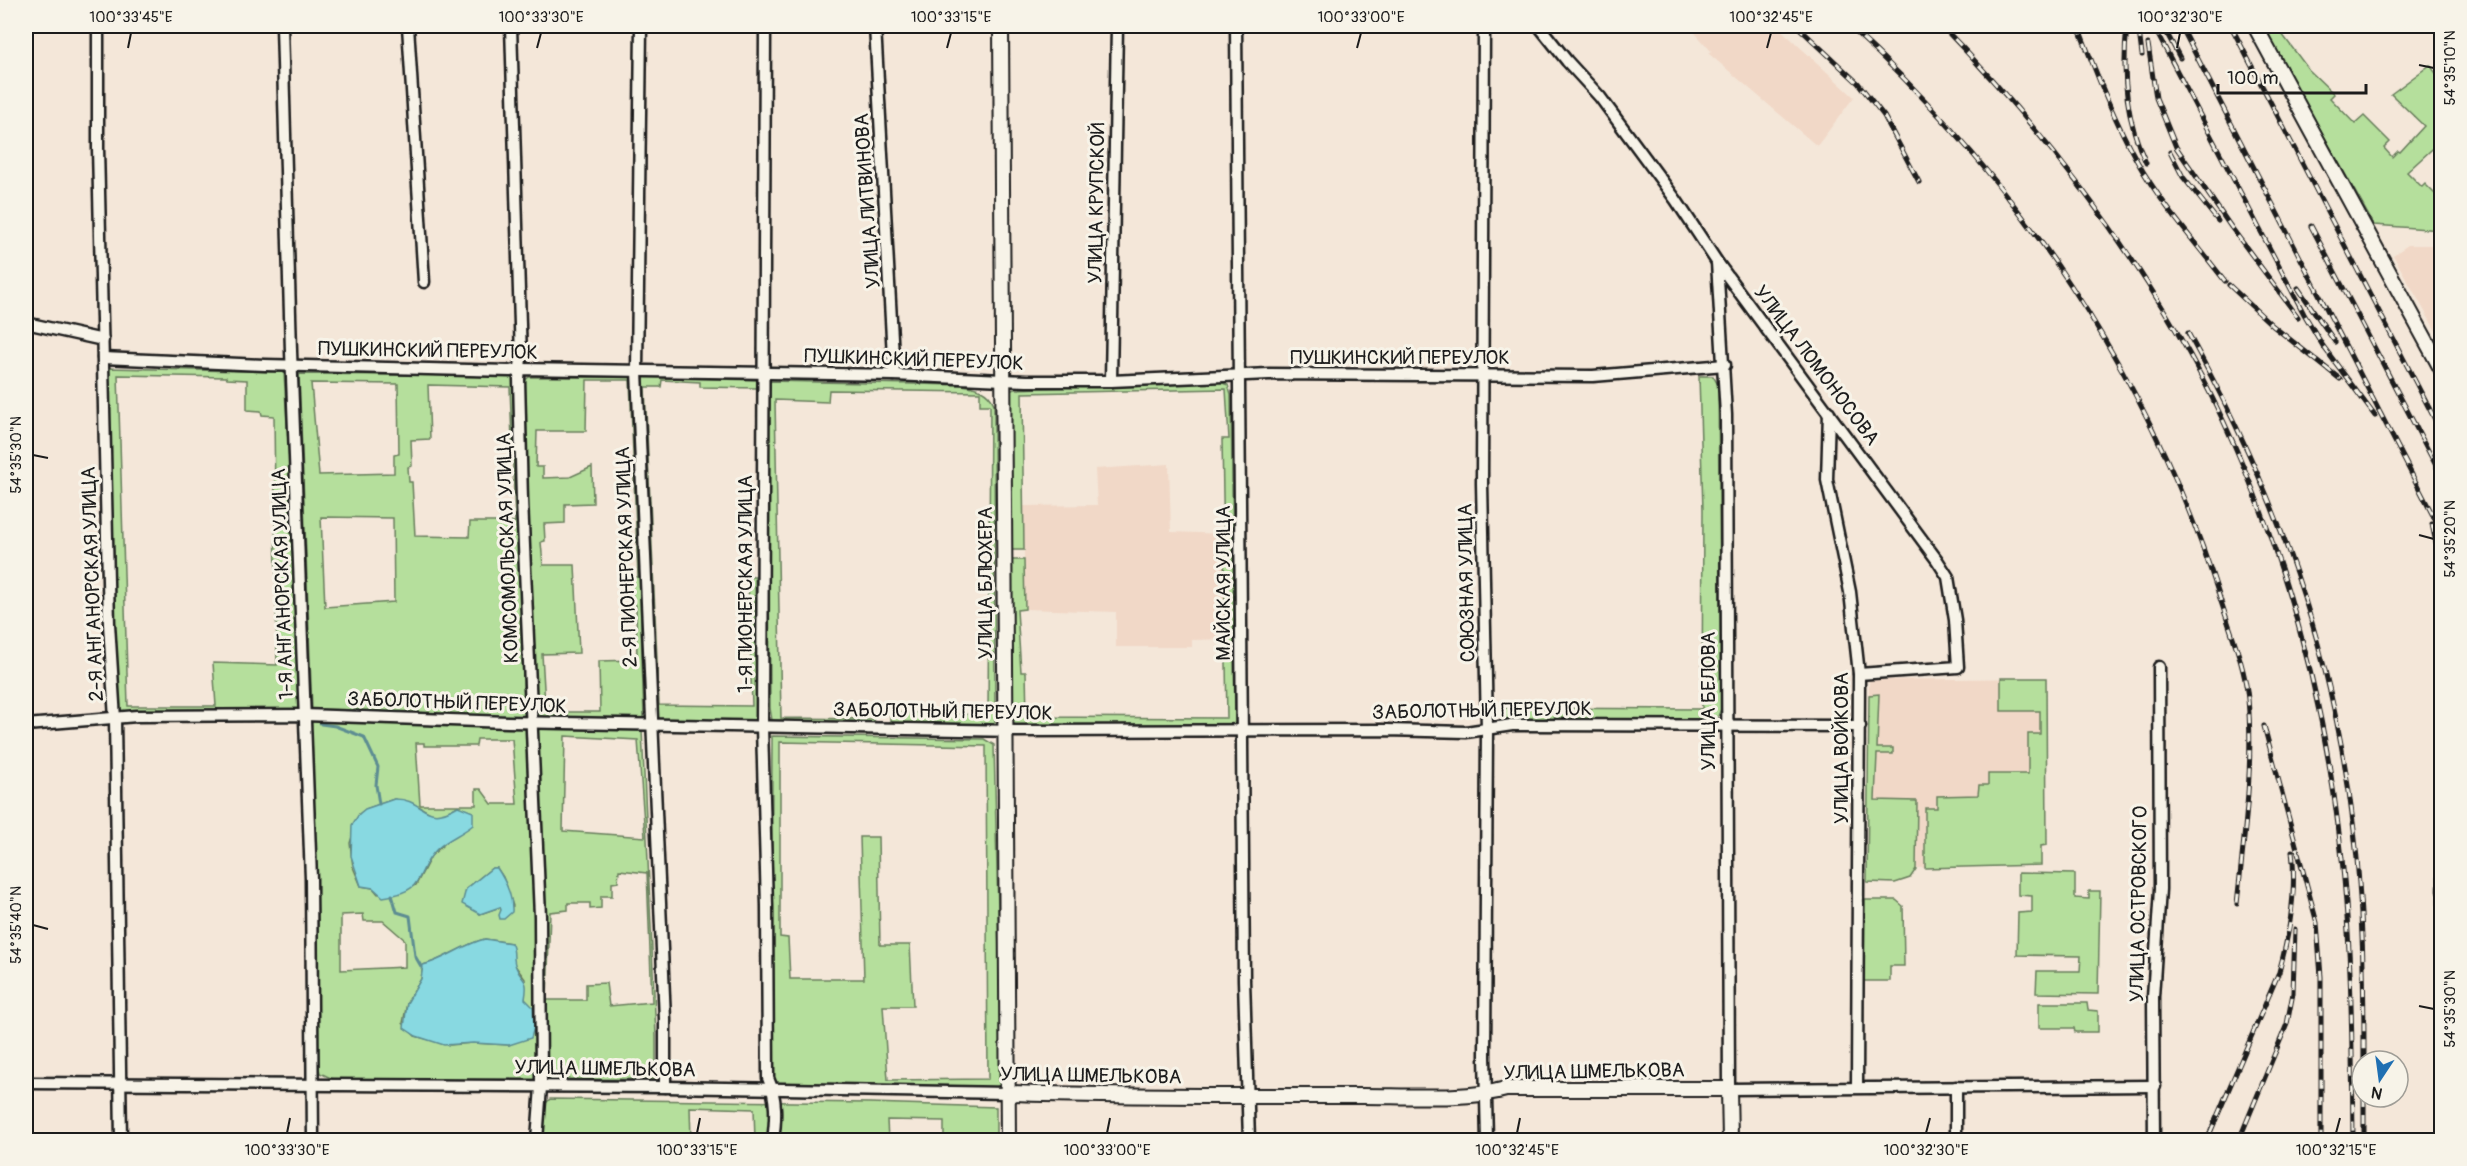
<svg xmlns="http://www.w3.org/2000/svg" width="2467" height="1166" viewBox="0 0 2467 1166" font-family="Pangolin,sans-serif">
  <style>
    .built { fill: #f1d8c7 }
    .green { fill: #b5df9c; stroke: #687e5c; stroke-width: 1.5; fill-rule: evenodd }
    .water { fill: #88d9e1; stroke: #5d8d92; stroke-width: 1.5 }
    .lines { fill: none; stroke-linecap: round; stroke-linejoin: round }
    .stream { stroke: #5d8d92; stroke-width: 3 }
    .minor-casing { stroke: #1c1c1c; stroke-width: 15 }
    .tertiary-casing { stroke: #1c1c1c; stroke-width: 18 }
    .minor { stroke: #f7f3e8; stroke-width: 10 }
    .tertiary { stroke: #f7f3e8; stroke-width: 14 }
    .rail-casing { stroke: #1c1c1c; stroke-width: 5 }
    .rail { stroke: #f7f3e8; stroke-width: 3; stroke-dasharray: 9; stroke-linecap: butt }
    .ticks { fill: none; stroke: #1c1c1c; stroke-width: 2 }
    .labels { text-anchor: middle; stroke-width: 6; stroke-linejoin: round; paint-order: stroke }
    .street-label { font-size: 20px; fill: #1c1c1c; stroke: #f7f3e8 }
    .neatline { fill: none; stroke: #1c1c1c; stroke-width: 2 }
    .ticks-label { font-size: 15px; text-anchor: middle; fill: #1c1c1c }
  </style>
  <rect width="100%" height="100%" fill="#f4e7d9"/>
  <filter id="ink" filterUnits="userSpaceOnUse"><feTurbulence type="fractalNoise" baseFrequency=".0167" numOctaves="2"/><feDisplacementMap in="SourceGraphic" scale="12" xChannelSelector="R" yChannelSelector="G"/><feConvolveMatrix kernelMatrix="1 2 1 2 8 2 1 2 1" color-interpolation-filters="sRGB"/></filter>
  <g filter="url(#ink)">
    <g class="built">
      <polygon points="1689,26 1777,26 1854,97 1817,146 1708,53 1711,51"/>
      <polygon points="2408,245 2441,245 2441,340 2393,255"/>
      <polygon points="1169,464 1171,532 1225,534 1227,639 1192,640 1192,647 1116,647 1116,612 1025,609 1023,506 1097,505 1095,469"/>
      <polygon points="2046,678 2047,845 2041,846 2041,865 1917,868 1910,878 1905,881 1867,882 1869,680"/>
    </g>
    <g class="green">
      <polygon points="2262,26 2276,26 2309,70 2334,94 2330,98 2355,124 2364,116 2390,142 2384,148 2392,157 2398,151 2400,152 2424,126 2391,94 2430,65 2441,80 2441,141 2407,172 2422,187 2425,184 2441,200 2441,230 2374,225"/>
      <path d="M107 368 284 372 294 548 299 711 117 715ZM118 375 226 377 227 379 247 380V410L261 411 262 415 274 416 277 665 213 663 216 706H128Z"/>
      <path d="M299 374 515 376 524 717 312 710ZM311 383 398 384 399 454 394 455V473L319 475ZM428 385 510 387 515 522H470L469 537 415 536 412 482H409L408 467 412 466 411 440 430 439ZM321 517 393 518 394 602 325 607Z"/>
      <polygon points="1699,376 1713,376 1718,385 1721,709 1716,721 1504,719 1503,708 1702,709 1703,510"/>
      <path d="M529 377H633L644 719 535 718 526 527 523 382ZM587 380H630L638 577H631L633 604 636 605 637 660 599 661 600 712H558L557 706 545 705 542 654 579 653 575 565H543L541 542 545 541 544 524 565 523V504L593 503 592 467 570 477 543 478V467H536L537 431H586Z"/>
      <polygon points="643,377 757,380 757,388 700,387 700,382 662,380 661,387 645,387 659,705 752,706 748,577 755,577 756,721 653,720"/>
      <path d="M768 381 962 385C976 387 988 390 994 404L995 726 890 725V712L988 715 990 405H980V392L829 390 828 402 775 400 781 718 874 719V724L772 720 770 708Z"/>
      <polygon points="1220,382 1228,385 1231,395 1235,726 1011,726 1010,560 1024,560 1025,609 1017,610 1021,672 1026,672 1027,717 1227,718 1222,439 1229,439 1226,389 1022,393 1024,550 1010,550 1010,391 1014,389"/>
      <polygon points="2001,678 2046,678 2047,845 2041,846 2041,865 1925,868 1925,808 1937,808 1937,796 1978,795 1979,785 1988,785 1988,774 2028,774 2028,734 2040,734 2040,711 2001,711"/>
      <polygon points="1879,694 1877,748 1893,748 1893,754 1877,754 1875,800 1917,801 1916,869 1910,878 1895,883 1867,882 1869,695"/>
      <path d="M311 721 642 730 656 1036V1079L335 1080 320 1073 318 1064V926ZM565 736 638 740 645 837 563 831ZM477 739H512L517 804H492L481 789H476V805H420L416 743H424V746H476ZM394 799 420 807 433 815 443 814 458 806 444 844 431 856 416 885 378 894 373 888 361 886 353 867 350 843 359 814 366 809ZM492 868H497L503 877 513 906 501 910 500 907 480 914 466 889ZM619 870 647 873 652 1002 609 1006 606 983 586 984V1000H547L550 912 568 910V903H590V909L601 908V896H612V883L618 882ZM363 914 364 921H383L405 940V967L341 970V915ZM485 939 511 943 514 964 525 979V1000L534 1016V1032L509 1045 473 1043 450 1045 415 1036 403 1023 407 1003 421 979 423 965C445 960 463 944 485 939Z"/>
      <path d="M772 736 984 739 994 745 1002 1080 1000 1085 996 1087H781L775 1083 771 1073ZM780 742 986 746 988 1079 888 1080 883 1006H913L910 945H880L878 837H860L864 979H790L788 938 780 937Z"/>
      <polygon points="2018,873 2075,874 2075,898 2089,899 2089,891 2100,891 2098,994 2036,993 2037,971 2080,971 2081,956 2017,955 2018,913 2032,912 2032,896 2018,895"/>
      <polygon points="1865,900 1896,900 1903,906 1904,966 1890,966 1890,981 1864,981"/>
      <polygon points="2039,1003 2087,1003 2088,1010 2098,1011 2098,1032 2075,1032 2074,1028 2039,1028"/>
      <polygon points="550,1099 870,1103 996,1107 996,1140 944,1140 944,1121 887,1120 888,1140 755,1140 754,1109 690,1107 691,1140 543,1140 542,1107"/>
    </g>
    <g class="water">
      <path d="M394 799C425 798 422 827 458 806L473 812V825C462 834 448 839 437 849 413 873 429 891 383 897L373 888 361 886 351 856 352 825 359 814 365 809Z"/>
      <path d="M492 868H497C505 880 513 897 512 912L504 919H500L499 915 501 910 500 907 480 914 462 904 466 889Z"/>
      <path d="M485 939 511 943C516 951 512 959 516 967 522 983 529 976 525 999L533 1007 534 1027 531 1038 509 1045 473 1043 444 1045 416 1036 404 1028 407 1003 421 979 423 965C445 960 463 944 485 939Z"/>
    </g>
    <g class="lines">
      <g class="stream">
        <polyline points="318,719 321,724 335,726 364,737 378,767 376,785 379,804"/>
        <polyline points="392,895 397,912 410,916 415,956 422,968"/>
      </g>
      <defs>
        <g id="minor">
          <polyline points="98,26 98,148 109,624 115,719 121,1140"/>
          <polyline points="282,26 291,351 311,879 313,1140"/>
          <polyline points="408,26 424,282"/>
          <polyline points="511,26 521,358 519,379 522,500 540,916 541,1087 537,1140"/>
          <polyline points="641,26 637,371 665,1019 665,1087"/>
          <path d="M765 26 762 727 767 906 768 1078C777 1098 776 1119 773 1140"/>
          <polyline points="875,26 894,375"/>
          <polyline points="1236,26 1244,980 1249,1140"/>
          <polyline points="1484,26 1482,483 1487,729 1485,1056 1487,1140"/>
          <polyline points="1539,26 1567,61 1600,97 1676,200 1717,262 1937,560 1948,577 1955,620 1958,667 1859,674"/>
          <polyline points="1717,262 1726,415 1729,1089 2155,1086"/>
          <polyline points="26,323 103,340"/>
          <polyline points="103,358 265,365 510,371 521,369 894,375 1027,381 1111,381 1269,374 1593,376 1725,365"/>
          <polyline points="1111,381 1117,26"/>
          <polyline points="1829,412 1827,480 1850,592 1859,674 1857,1087"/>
          <polyline points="26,725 137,716 304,715 508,722 1017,731 1387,730 1466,732 1512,725 1860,726"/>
          <polyline points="26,1083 665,1087 1007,1093"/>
          <polyline points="1956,1087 1956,1140"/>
          <polyline points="2154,1140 2153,997 2160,889 2159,667"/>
        </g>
        <g id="tertiary">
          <polyline points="1001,26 1008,1140"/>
          <polyline points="2255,26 2442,370"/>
          <path d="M1007 1093C1122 1097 1236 1096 1351 1096 1396 1095 1464 1101 1506 1089H1729L1730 1140"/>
        </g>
      </defs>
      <use href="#minor" class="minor-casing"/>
      <use href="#tertiary" class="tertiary-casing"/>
      <use href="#minor" class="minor"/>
      <use href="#tertiary" class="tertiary"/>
      <defs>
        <g id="rail">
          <polyline points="1797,26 1858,83 1884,116 1919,182"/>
          <path d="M1849 26C2017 178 2149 376 2218 592 2228 625 2245 665 2248 699 2254 767 2244 836 2237 904"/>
          <path d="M1942 26C2032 119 2112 220 2177 332 2264 482 2319 662 2339 833 2352 936 2352 1037 2353 1140"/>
          <path d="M2078 26C2096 72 2113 118 2137 161 2161 204 2195 242 2225 281"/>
          <path d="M2127 26C2122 72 2126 121 2146 163"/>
          <polyline points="2163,26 2180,58"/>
          <polyline points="2181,26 2442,533"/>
          <polyline points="2231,26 2442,433"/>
          <polyline points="2155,29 2304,314 2323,346 2375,416"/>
          <polyline points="2139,31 2142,55"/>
          <polyline points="2148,44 2156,98 2176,147 2231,227 2298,317"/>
          <polyline points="2170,152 2183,177 2218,221"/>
          <polyline points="2311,226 2442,477"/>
          <polyline points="2229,285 2273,326 2340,379"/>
          <polyline points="2298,288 2335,342"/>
          <path d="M2188 333C2276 492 2333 648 2354 830 2363 906 2364 984 2364 1061"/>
          <polyline points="2432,524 2442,571"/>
          <polyline points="2264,726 2317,923 2321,977 2321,1140"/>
          <polyline points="2364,1097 2364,1140"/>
          <path d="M2210 1133 2279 972C2290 932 2297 892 2292 851"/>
          <polyline points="2239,1140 2287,1024 2293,993 2295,929"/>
          <polyline points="2440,1140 2439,781 2442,714"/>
        </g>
      </defs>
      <use href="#rail" class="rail-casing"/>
      <use href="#rail" class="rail"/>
    </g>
  </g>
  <path class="ticks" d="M128 48 131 33M537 48 541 33M947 48 951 33M1357 48 1361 33M1767 48 1771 33M2177 48 2180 33M2419 65 2434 68M33 455 48 458M2419 535 2434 539M33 925 48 929M2419 1006 2434 1009M287 1133 290 1118M697 1133 700 1118M1107 1133 1110 1118M1517 1133 1520 1118M1926 1133 1930 1118M2336 1133 2340 1118"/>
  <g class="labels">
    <g class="street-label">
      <text transform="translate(867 201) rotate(-94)" y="7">УЛИЦА ЛИТВИНОВА</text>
      <text transform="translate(1096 203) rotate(-89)" y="7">УЛИЦА КРУПСКОЙ</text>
      <text transform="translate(428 350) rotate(1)" y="7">ПУШКИНСКИЙ ПЕРЕУЛОК</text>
      <text x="1400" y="364">ПУШКИНСКИЙ ПЕРЕУЛОК</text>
      <text transform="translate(914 359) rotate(2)" y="7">ПУШКИНСКИЙ ПЕРЕУЛОК</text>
      <text transform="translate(1817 365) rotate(53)" y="7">УЛИЦА ЛОМОНОСОВА</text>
      <text transform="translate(507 548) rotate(-92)" y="7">КОМСОМОЛЬСКАЯ УЛИЦА</text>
      <text transform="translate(626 557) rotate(-92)" y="7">2-Я ПИОНЕРСКАЯ УЛИЦА</text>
      <text transform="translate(985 583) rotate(-90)" y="7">УЛИЦА БЛЮХЕРА</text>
      <text transform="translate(1223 583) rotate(-90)" y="7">МАЙСКАЯ УЛИЦА</text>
      <text transform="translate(1466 583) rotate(-91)" y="7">СОЮЗНАЯ УЛИЦА</text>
      <text transform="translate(92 584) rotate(-92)" y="7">2-Я АНГАНОРСКАЯ УЛИЦА</text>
      <text transform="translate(282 584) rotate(-92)" y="7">1-Я АНГАНОРСКАЯ УЛИЦА</text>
      <text transform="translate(745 584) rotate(-90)" y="7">1-Я ПИОНЕРСКАЯ УЛИЦА</text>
      <text transform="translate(1708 701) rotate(-90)" y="7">УЛИЦА БЕЛОВА</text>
      <text transform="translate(457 702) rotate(2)" y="7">ЗАБОЛОТНЫЙ ПЕРЕУЛОК</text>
      <text transform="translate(1482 710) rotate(-1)" y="7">ЗАБОЛОТНЫЙ ПЕРЕУЛОК</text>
      <text transform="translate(943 711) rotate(1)" y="7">ЗАБОЛОТНЫЙ ПЕРЕУЛОК</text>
      <text transform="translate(1841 748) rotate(-90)" y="7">УЛИЦА ВОЙКОВА</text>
      <text transform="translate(2138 904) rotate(-89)" y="7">УЛИЦА ОСТРОВСКОГО</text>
      <text transform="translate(605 1068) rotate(1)" y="7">УЛИЦА ШМЕЛЬКОВА</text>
      <text transform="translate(1594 1071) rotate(-1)" y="7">УЛИЦА ШМЕЛЬКОВА</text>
      <text transform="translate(1091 1075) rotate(1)" y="7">УЛИЦА ШМЕЛЬКОВА</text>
    </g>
  </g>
  <rect width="2467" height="1166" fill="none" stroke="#f7f3e8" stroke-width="66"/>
  <g transform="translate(2380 1079) rotate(193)"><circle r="28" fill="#f7f3e8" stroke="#9f9d96" stroke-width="1.5"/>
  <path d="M0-4.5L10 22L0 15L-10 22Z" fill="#1f6fb2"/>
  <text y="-9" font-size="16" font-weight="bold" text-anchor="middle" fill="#1c1c1c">N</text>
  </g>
  <path d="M2218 84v9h148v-9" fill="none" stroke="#1c1c1c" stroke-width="3"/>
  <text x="2227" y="84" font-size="18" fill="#1c1c1c" stroke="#f7f3e8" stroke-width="4.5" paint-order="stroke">100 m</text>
  <rect x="33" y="33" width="2401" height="1100" class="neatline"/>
  <g class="ticks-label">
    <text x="131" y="22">100°33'45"E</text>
    <text x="541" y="22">100°33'30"E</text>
    <text x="951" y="22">100°33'15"E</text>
    <text x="1361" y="22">100°33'00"E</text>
    <text x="1771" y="22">100°32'45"E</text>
    <text x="2180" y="22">100°32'30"E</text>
    <text transform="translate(2450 68) rotate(-90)" y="5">54°35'10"N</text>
    <text transform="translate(16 455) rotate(-90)" y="5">54°35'30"N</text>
    <text transform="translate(2450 539) rotate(-90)" y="5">54°35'20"N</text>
    <text transform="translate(16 925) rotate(-90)" y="5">54°35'40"N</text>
    <text transform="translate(2450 1009) rotate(-90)" y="5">54°35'30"N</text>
    <text x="287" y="1155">100°33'30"E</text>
    <text x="697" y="1155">100°33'15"E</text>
    <text x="1107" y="1155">100°33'00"E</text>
    <text x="1517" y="1155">100°32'45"E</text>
    <text x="1926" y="1155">100°32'30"E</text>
    <text x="2336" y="1155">100°32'15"E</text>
  </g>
</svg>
